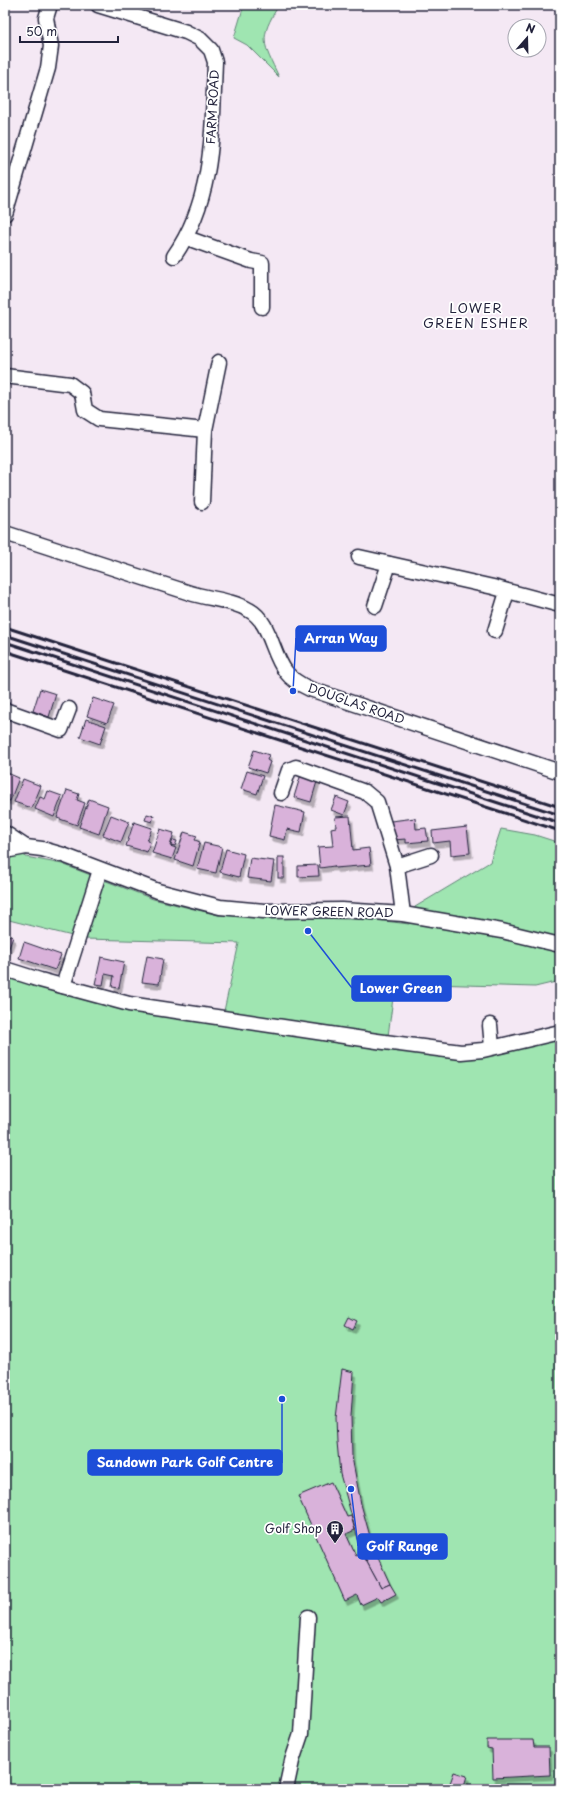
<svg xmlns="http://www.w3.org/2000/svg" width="565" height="1794" viewBox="0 0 565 1794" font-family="'Playpen Sans',sans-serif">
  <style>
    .green { fill: #9fe5b1; stroke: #608476 }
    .building { fill: #d9b2da; stroke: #22223b; filter: url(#shadow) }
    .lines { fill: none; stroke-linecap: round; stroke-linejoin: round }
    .minor-casing { stroke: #22223b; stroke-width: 17 }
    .minor { stroke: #fff; stroke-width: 14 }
    .rail { stroke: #22223b; stroke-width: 3 }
    .labels { text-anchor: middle; stroke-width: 3.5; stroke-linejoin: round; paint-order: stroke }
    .street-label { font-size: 12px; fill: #22223b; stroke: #fff }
    .poi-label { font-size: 12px; fill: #22223b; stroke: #fff; text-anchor: end }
    .neighbourhood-label { font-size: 13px; letter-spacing: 1px; fill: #22223b; stroke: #fff }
    .leader { fill: none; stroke: #1d4ed8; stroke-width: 1.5 }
    .callout-dot { fill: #1d4ed8; stroke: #fff; stroke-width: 1.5 }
    .callout { fill: #1d4ed8; stroke: #1d4ed8; stroke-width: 1.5 }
    .callout-label { font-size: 13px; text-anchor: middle; font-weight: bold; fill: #fff }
  </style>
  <defs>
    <filter id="shadow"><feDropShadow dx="2.5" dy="4.5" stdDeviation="0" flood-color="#0004"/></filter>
  </defs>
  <rect width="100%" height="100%" fill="#f4e8f4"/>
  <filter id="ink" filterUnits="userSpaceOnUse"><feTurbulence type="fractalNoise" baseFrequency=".025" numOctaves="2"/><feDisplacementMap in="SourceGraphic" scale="8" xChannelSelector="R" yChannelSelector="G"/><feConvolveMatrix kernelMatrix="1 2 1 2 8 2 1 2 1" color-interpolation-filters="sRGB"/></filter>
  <g filter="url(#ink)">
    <g class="green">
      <path d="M244 5H279C258 39 263 43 279 77L247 45 234 38Z"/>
      <polygon points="501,829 535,835 560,843 560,981 535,987 395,983 388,1036 224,1011 239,943 84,939 5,919 5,841 26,857 62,864 153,899 218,915 376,920 409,924 415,907 490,862"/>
      <polygon points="5,976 91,1001 466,1058 560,1038 560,1789 5,1789"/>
    </g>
    <g class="building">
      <polygon points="40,689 56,694 49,717 33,711"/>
      <polygon points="93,698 114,705 107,723 87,716"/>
      <polygon points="86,719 106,726 100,744 80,737"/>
      <polygon points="254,750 269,755 267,760 270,762 266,773 248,767"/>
      <polygon points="247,771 263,776 257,794 241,789"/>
      <polygon points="5,772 19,778 10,801 5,799"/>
      <polygon points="301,774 318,778 311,802 294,797"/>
      <polygon points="23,779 41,786 32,808 14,802"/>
      <polygon points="67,790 79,794 77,800 85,803 77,825 57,818"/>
      <polygon points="48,791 62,796 54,817 35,809 40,797 45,799"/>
      <polygon points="336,797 349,802 344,815 331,810"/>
      <polygon points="89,799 108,806 99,834 79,827"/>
      <polygon points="275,805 305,812 301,832 287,829 285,840 269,836"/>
      <polygon points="147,814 154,816 152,822 145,820"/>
      <polygon points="111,815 129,822 121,842 103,835"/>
      <polygon points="350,816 353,850 369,848 371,865 335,868 334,866 320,868 318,847 333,846 331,828 336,827 335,817"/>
      <polygon points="415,818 416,829 426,828 428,841 406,843 406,839 393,840 391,821"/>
      <polygon points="134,822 152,828 147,841 150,842 147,852 126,846"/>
      <polygon points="467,827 470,853 451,855 450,841 433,843 432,831"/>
      <polygon points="160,829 174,833 170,846 176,848 172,859 152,853"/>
      <polygon points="184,832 197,836 195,840 200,842 193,866 175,860"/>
      <polygon points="173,840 177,841 175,846 171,845"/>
      <polygon points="204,843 222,847 216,873 197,869"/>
      <polygon points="226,849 244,854 239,877 220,872"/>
      <rect x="278" y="857" width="6" height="21"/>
      <polygon points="250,858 274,861 271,881 247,878"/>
      <polygon points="318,865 319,876 298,877 298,866"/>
      <polygon points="5,934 13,937 7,953 5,952"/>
      <polygon points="24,942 61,955 55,970 19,958"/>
      <polygon points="147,956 163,959 159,984 142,982"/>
      <polygon points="101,957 124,962 119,988 112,987 114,976 105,974 103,985 95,984"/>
      <polygon points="349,1317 357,1321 353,1329 345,1325"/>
      <polygon points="342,1369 354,1372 351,1416 352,1457 361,1504 373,1547 390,1584 381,1588 362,1553 340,1474 337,1442 336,1418"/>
      <polygon points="331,1482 347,1517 351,1516 355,1530 346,1534 356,1556 362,1553 381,1588 390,1584 396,1594 381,1602 378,1597 361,1605 357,1595 345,1601 298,1496"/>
      <polygon points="487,1740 533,1740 534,1747 549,1747 550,1775 493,1778 492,1749 487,1748"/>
      <polygon points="454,1772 467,1776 463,1789 448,1789"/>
    </g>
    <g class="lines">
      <defs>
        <g id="minor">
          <path d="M98 5 186 32 200 39 211 50 215 62C212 130 215 197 174 256"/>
          <polyline points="5,214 48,68 51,46 46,18 50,5"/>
          <polyline points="187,238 251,261 262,263 262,307"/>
          <polyline points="5,376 70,384 82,393 85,410 99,419 205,430"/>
          <polyline points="202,502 205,430 219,362"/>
          <path d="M5 533C67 553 129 573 190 593 209 599 232 600 249 610 271 622 271 653 286 672 292 680 301 685 310 689L560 772"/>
          <polyline points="359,557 493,587 560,605"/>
          <polyline points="375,606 389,564"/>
          <polyline points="495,631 507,592"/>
          <polyline points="5,710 61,730 69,709"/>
          <polyline points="281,793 289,770 296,767 365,792 377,802 397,866 403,914"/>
          <polyline points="5,833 26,847"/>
          <polyline points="5,851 26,847 42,849 63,855 158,891 220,907 264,911 342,910 403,914 502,931 560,945"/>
          <polyline points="397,866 431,855"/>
          <polyline points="5,969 40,980 129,1004 377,1041 461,1052 483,1050 560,1032"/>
          <polyline points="63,986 100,870"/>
          <polyline points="490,1025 492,1047"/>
          <polyline points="286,1789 292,1761 301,1734 308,1617"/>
        </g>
      </defs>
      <use href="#minor" class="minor-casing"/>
      <use href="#minor" class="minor"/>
      <g class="rail">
        <polyline points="5,627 560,807"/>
        <polyline points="5,635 560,815"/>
        <polyline points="5,642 560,823"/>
        <polyline points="5,651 560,831"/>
      </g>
    </g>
  </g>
  <defs>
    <symbol id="building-pin" viewBox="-11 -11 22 30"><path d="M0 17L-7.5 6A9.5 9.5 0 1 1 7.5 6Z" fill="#22223b" stroke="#fff"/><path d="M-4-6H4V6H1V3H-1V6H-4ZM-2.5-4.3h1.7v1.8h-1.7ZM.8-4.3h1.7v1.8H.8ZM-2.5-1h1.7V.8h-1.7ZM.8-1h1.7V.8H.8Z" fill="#fff"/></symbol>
  </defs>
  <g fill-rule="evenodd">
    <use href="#building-pin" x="325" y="1519" width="20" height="27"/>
  </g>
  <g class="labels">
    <g class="street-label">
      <text transform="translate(213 107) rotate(-87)" y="4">FARM ROAD</text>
      <text transform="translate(356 704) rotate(19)" y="4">DOUGLAS ROAD</text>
      <text transform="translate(329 912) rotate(1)" y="4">LOWER GREEN ROAD</text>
    </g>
    <g class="poi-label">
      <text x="322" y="1533">Golf Shop</text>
    </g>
    <g class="neighbourhood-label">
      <text x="476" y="313">LOWER<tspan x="476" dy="15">GREEN ESHER</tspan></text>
    </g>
  </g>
  <path class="leader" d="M293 691L296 638M308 931L352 988M282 1399L282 1463M351 1489L358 1546"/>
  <g class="callout-dot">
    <circle cx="293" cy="691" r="4"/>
    <circle cx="308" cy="931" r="4"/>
    <circle cx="282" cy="1399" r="4"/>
    <circle cx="351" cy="1489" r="4"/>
  </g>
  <g class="callout">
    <rect x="296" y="626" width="90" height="25" rx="4"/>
    <rect x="352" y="976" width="99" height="25" rx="4"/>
    <rect x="88" y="1450" width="194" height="25" rx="4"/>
    <rect x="358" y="1534" width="89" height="25" rx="4"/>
  </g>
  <g class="callout-label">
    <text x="341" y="643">Arran Way</text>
    <text x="401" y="993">Lower Green</text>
    <text x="185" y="1467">Sandown Park Golf Centre</text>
    <text x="402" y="1551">Golf Range</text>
  </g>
  <rect width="565" height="1794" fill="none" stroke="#fff" stroke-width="20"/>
  <rect x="10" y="10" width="545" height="1774" fill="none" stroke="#22223b" stroke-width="1.5" filter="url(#ink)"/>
  <g transform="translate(527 38) rotate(20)"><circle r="19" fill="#ffffff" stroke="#a7a7b1"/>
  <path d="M0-3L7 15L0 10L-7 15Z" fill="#22223b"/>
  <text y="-6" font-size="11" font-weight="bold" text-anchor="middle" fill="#22223b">N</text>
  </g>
  <path d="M20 36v6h98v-6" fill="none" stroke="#22223b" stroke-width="2"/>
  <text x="26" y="36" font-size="12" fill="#22223b" stroke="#ffffff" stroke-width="3" paint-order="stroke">50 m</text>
</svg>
